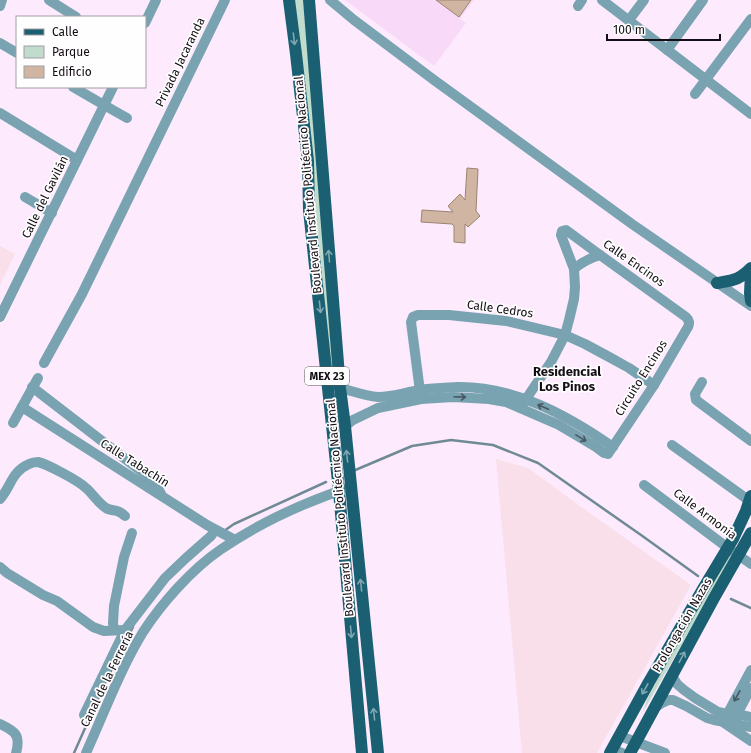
<svg xmlns="http://www.w3.org/2000/svg" width="751" height="753" viewBox="0 0 751 753" font-family="'Fira Sans',sans-serif">
  <style>
    .built { fill: #f8daf8 }
    .education { fill: #f9dfe9 }
    .green { fill: #c1dccc }
    .lines { fill: none; stroke-linecap: round; stroke-linejoin: round }
    .stream { stroke: #6f8a94; stroke-width: 2.5 }
    .building { fill: #d0b6a2; stroke: #9c8471 }
    .minor { stroke: #7aa3b1; stroke-width: 10 }
    .major { stroke: #1a5f72; stroke-width: 12 }
    .oneway { stroke: #81a7b1 }
    .oneway2 { stroke: #485863 }
    .labels { text-anchor: middle; stroke-width: 3.5; stroke-linejoin: round; paint-order: stroke }
    .shield { fill: #fefefe; stroke: #5b555b; stroke-width: 1 }
    .shield-label { font-size: 11px; font-weight: bold; fill: #150d15 }
    .street-label { font-size: 12px; fill: #150d15; stroke: #fefefe }
    .neighbourhood-label { font-size: 13px; font-weight: bold; fill: #150d15; stroke: #fefefe }
  </style>
  <rect width="100%" height="100%" fill="#fdeafd"/>
  <polygon class="built" points="345,0 474,0 460,19 466,23 434,66"/>
  <g class="education">
    <polygon points="0,246 15,254 0,285"/>
    <polygon points="496,459 528,468 577,504 691,585 597,753 522,753"/>
  </g>
  <g class="green">
    <polygon points="294,0 303,0 335,370 328,371"/>
    <polygon points="729,555 732,557 643,712 647,699 682,634"/>
  </g>
  <g class="lines">
    <g class="stream">
      <polyline points="353,471 412,446 451,440 493,445 538,463 641,535 698,576"/>
      <polyline points="224,531 234,524 326,482"/>
      <polyline points="731,599 751,608"/>
      <polyline points="74,753 106,681 133,627"/>
    </g>
  </g>
  <g class="building">
    <polygon points="436,0 471,0 459,17"/>
    <polygon points="467,168 478,169 476,211 480,216 468,227 465,224 465,243 454,242 454,226 452,224 421,222 422,210 453,212 448,206 460,194 465,200"/>
  </g>
  <g class="lines">
    <g class="minor">
      <polyline points="49,0 76,17"/>
      <polyline points="330,0 354,20 434,80 632,224 751,306"/>
      <polyline points="602,0 751,114"/>
      <polyline points="0,6 2,0"/>
      <polyline points="578,6 582,0"/>
      <polyline points="629,20 644,0"/>
      <polyline points="145,23 156,0"/>
      <polyline points="0,43 17,53"/>
      <polyline points="667,50 703,0"/>
      <polyline points="73,87 104,105 127,118"/>
      <polyline points="695,94 751,19"/>
      <polyline points="0,113 77,160"/>
      <polyline points="25,197 52,213"/>
      <path d="M574 269C582 262 590 258 600 255"/>
      <polyline points="0,317 113,87"/>
      <polyline points="44,363 82,294 225,0"/>
      <polyline points="702,382 695,394 696,400 751,441"/>
      <polyline points="32,387 150,478 155,483 161,494"/>
      <path d="M340 388C352 391 365 396 378 397 393 397 406 392 420 390 432 388 445 388 457 387 514 386 567 415 613 447"/>
      <polyline points="421,399 411,322 413,317 418,315 449,315 506,321 565,335 585,344 611,358 629,368 654,385"/>
      <polyline points="22,407 207,525 235,540"/>
      <polyline points="13,423 38,378"/>
      <path d="M345 426 353 420 378 408 421 399 453 397 489 399 506 402 559 425 596 447 604 453 608 454 654 385 688 327C690 323 689 320 686 317L600 255 566 230 562 231 561 235 574 269 575 287 574 299 569 320 565 335 551 362 520 408"/>
      <polyline points="672,445 751,502"/>
      <polyline points="644,485 728,548 751,564"/>
      <path d="M0 499C11 487 11 472 29 464 31 463 35 462 38 462 47 464 79 481 86 488 93 494 98 503 106 508 109 510 113 510 117 511 120 512 123 514 125 516"/>
      <polyline points="0,567 7,573 43,595 57,601 93,627 104,631 125,630"/>
      <polyline points="114,630 113,623 114,606 124,557 132,533"/>
      <polyline points="751,670 723,722 751,741"/>
      <polyline points="672,676 677,684 684,690 695,698 718,712 727,714 737,714 751,717"/>
      <polyline points="654,708 662,703 669,700 673,700 686,706 707,718 714,720 751,727"/>
      <polyline points="84,715 125,630 165,578 186,558 211,536 215,530"/>
      <polyline points="735,718 751,688"/>
      <path d="M0 724C15 731 21 735 16 753"/>
      <polyline points="620,736 665,753"/>
      <polyline points="613,749 622,753"/>
      <path d="M86 753C104 713 120 670 143 632 162 603 191 570 220 550 259 523 305 502 351 487"/>
    </g>
    <g class="major">
      <polyline points="289,0 296,54 308,161 309,210 339,491 362,753"/>
      <polyline points="309,0 340,388 345,426 378,753"/>
      <polyline points="751,273 750,293 751,301"/>
      <path d="M717 283C734 280 739 280 751 268"/>
      <polyline points="610,753 649,682 703,589 733,539 746,511 751,496"/>
      <polyline points="630,753 714,598 751,533"/>
    </g>
  </g>
  <defs><path id="oneway-shaft" d="M-6 0H5M1.5-3L5.5 0L1.5 3" fill="none" stroke-width="1.6" stroke-linecap="round" stroke-linejoin="round"/></defs>
  <g class="oneway">
    <use href="#oneway-shaft" transform="translate(294 39) rotate(83)"/>
    <use href="#oneway-shaft" transform="translate(329 256) rotate(-95)"/>
    <use href="#oneway-shaft" transform="translate(320 307) rotate(84)"/>
    <use href="#oneway-shaft" transform="translate(347 456) rotate(-96)"/>
    <use href="#oneway-shaft" transform="translate(361 585) rotate(-96)"/>
    <use href="#oneway-shaft" transform="translate(351 632) rotate(85)"/>
    <use href="#oneway-shaft" transform="translate(682 657) rotate(-62)"/>
    <use href="#oneway-shaft" transform="translate(645 689) rotate(119)"/>
    <use href="#oneway-shaft" transform="translate(374 714) rotate(-96)"/>
  </g>
  <g class="oneway2">
    <use href="#oneway-shaft" transform="translate(460 397) rotate(2)"/>
    <use href="#oneway-shaft" transform="translate(543 407) rotate(-157)"/>
    <use href="#oneway-shaft" transform="translate(581 438) rotate(31)"/>
    <use href="#oneway-shaft" transform="translate(737 696) rotate(119)"/>
  </g>
  <g class="labels">
    <rect class="shield" x="305" y="367" width="44" height="18" rx="3"/>
    <g class="shield-label">
      <text x="327" y="380">MEX 23</text>
    </g>
    <g class="street-label">
      <text transform="translate(180 62) rotate(-64)" y="4">Privada Jacaranda</text>
      <text transform="translate(308 185) rotate(-95)" y="4">Boulevard Instituto Politécnico Nacional</text>
      <text transform="translate(45 197) rotate(-64)" y="4">Calle del Gavilán</text>
      <text transform="translate(634 263) rotate(35)" y="4">Calle Encinos</text>
      <text transform="translate(500 309) rotate(8)" y="4">Calle Cedros</text>
      <text transform="translate(641 378) rotate(-58)" y="4">Circuito Encinos</text>
      <text transform="translate(135 463) rotate(32)" y="4">Calle Tabachín</text>
      <text transform="translate(340 508) rotate(-95)" y="4">Boulevard Instituto Politécnico Nacional</text>
      <text transform="translate(705 514) rotate(37)" y="4">Calle Armonía</text>
      <text transform="translate(682 625) rotate(-60)" y="4">Prolongación Nazas</text>
      <text transform="translate(107 679) rotate(-64)" y="4">Canal de la Ferrería</text>
    </g>
    <g class="neighbourhood-label">
      <text x="567" y="376">Residencial<tspan x="567" dy="15">Los Pinos</tspan></text>
    </g>
  </g>
  <rect x="16" y="16" width="130" height="72" fill="#fefefe" stroke="#a19ea1"/>
  <rect x="24" y="29" width="20" height="6" fill="#1a5f72" stroke="#a19ea1"/>
  <text x="52" y="36" font-size="12" fill="#150d15">Calle</text>
  <rect x="24" y="46" width="20" height="12" fill="#c1dccc" stroke="#a19ea1"/>
  <text x="52" y="56" font-size="12" fill="#150d15">Parque</text>
  <rect x="24" y="66" width="20" height="12" fill="#d0b6a2" stroke="#a19ea1"/>
  <text x="52" y="76" font-size="12" fill="#150d15">Edificio</text>
  <path d="M607 34v6h113v-6" fill="none" stroke="#150d15" stroke-width="2"/>
  <text x="613" y="34" font-size="12" fill="#150d15" stroke="#fefefe" stroke-width="3" paint-order="stroke">100 m</text>
</svg>
